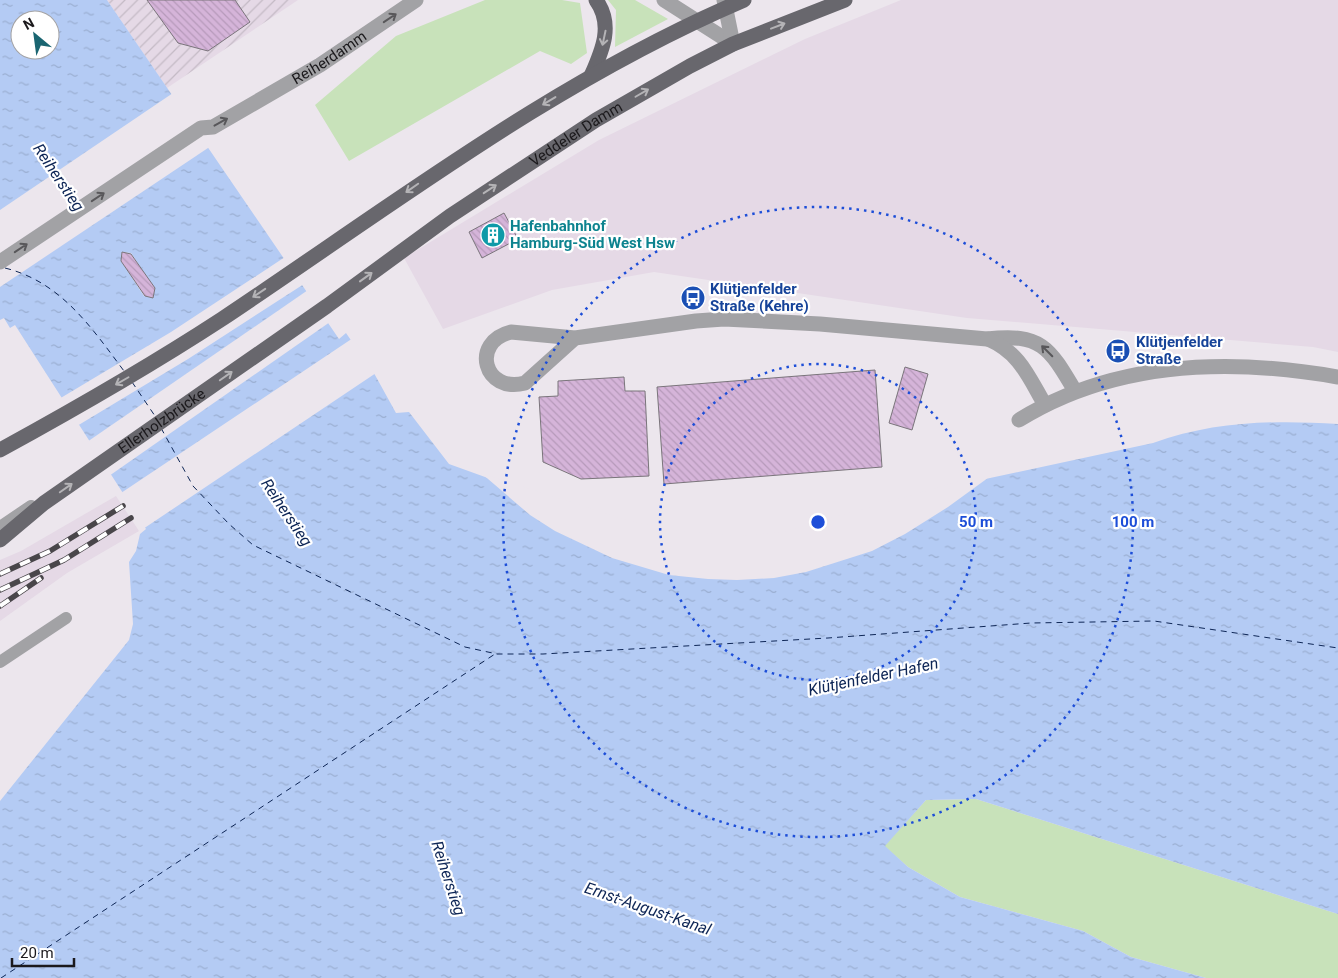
<svg xmlns="http://www.w3.org/2000/svg" width="1338" height="978" viewBox="0 0 1338 978" font-family="Roboto,sans-serif">
  <style>
    .built { fill: #e5d9e6 }
    .industrial { fill: url(#industrial-furrows) }
    .grass { fill: #c8e2ba }
    .water { fill: url(#water-ripples); fill-rule: evenodd }
    .pier { fill: #ece6ed }
    .lines { fill: none; stroke-linecap: round; stroke-linejoin: round }
    .ferry { stroke: #0e2656; stroke-width: 1; stroke-dasharray: 6 5; stroke-linecap: butt }
    .building { fill: url(#building-back-hatch); stroke: #7a757b }
    .service { stroke: #a2a2a5; stroke-width: 12 }
    .minor { stroke: #a2a2a5; stroke-width: 15 }
    .tertiary { stroke: #a2a2a5; stroke-width: 15 }
    .primary { stroke: #68676d; stroke-width: 15 }
    .rail-casing { stroke: #49464a; stroke-width: 5.5 }
    .rail { stroke: #fff; stroke-width: 4; stroke-dasharray: 11; stroke-linecap: butt }
    .oneway { stroke: #58575a }
    .oneway2 { stroke: #b4b3b6 }
    .ring { fill: none; stroke: #1d4ed8; stroke-width: 2.5; stroke-dasharray: 2.5 5 }
    .labels { text-anchor: middle; stroke-width: 4.5; stroke-linejoin: round; paint-order: stroke }
    .street-label { font-size: 15px; fill: #1b191c; stroke: #fff }
    .culture-label { font-size: 15px; font-weight: bold; fill: #0d838f; stroke: #fff; text-anchor: start }
    .transit-label { font-size: 15px; font-weight: bold; fill: #164399; stroke: #fff; text-anchor: start }
    .water-label { font-size: 16px; font-style: italic; fill: #0e2656; stroke: #fff }
    .centre { fill: #1d4ed8; stroke: #fff; stroke-width: 2.5 }
    .ring-label { font-size: 15px; text-anchor: middle; font-weight: bold; fill: #1d4ed8; stroke: #fff; stroke-width: 4.5; stroke-linejoin: round; paint-order: stroke }
  </style>
  <defs>
    <pattern id="industrial-furrows" width="10" height="10" patternUnits="userSpaceOnUse" patternTransform="scale(1.25)"><rect width="10" height="10" fill="#e5d9e6"/><path d="M-1 1l2-2M0 10L10 0M9 11l2-2" fill="none" stroke="#c4bac5"/></pattern>
    <pattern id="water-ripples" width="26" height="14" patternUnits="userSpaceOnUse" patternTransform="scale(1.25)"><rect width="26" height="14" fill="#b4cbf4"/><path d="M2 4q2-2 4 0t4 0M15 11q2-2 4 0t4 0" fill="none" stroke="#9aaed1"/></pattern>
    <pattern id="building-back-hatch" width="6" height="6" patternUnits="userSpaceOnUse" patternTransform="scale(1.25)"><rect width="6" height="6" fill="#d5b4d9"/><path d="M-1 5l2 2M0 0l6 6M5-1l2 2" fill="none" stroke="#b69aba"/></pattern>
  </defs>
  <rect width="100%" height="100%" fill="#ece6ed"/>
  <g class="built">
    <polygon points="901,0 1338,0 1338,352 1313,347 967,318 654,272 552,290 443,329 404,258 599,140 805,39"/>
    <polygon points="116,496 139,531 67,573 0,621 0,560 21,551"/>
  </g>
  <polygon class="industrial" points="107,0 298,0 167,88"/>
  <g class="grass">
    <polygon points="485,0 562,0 580,3 587,53 571,64 540,51 349,161 315,105 396,36"/>
    <polygon points="608,0 635,0 668,19 615,47 616,10"/>
    <polygon points="976,799 1338,914 1338,978 1206,978 1131,957 1083,931 960,897 908,867 884,846 926,800"/>
  </g>
  <path class="water" d="M0 0H107L339 339 346 333 375 375 396 413 409 412 449 464 518 489 619 521 669 532 738 539 783 534 962 484 1153 443C1214 421 1275 420 1338 424V914L976 799 926 800 885 846 908 867 960 897 1083 931 1131 957 1206 978H0V801L129 640 133 624 129 562 136 551 140 534 146 529 15 325 10 328 4 318 0 320ZM20 20H50V50H20ZM122 252 131 253 154 288 153 298 144 296 121 261Z"/>
  <g class="pier">
    <polygon points="173,93 211,146 0,287 0,210"/>
    <polygon points="285,257 304,284 188,359 77,426 59,399 171,332"/>
    <polygon points="308,290 330,322 109,476 87,442"/>
    <polygon points="353,338 376,373 140,531 143,528 121,493"/>
    <polygon points="481,473 620,518 669,530 738,536 782,532 961,481 992,475 948,507 905,534 872,551 806,572 774,578 737,580 708,579 669,575 612,558 555,531 530,515"/>
  </g>
  <g class="lines">
    <g class="ferry">
      <path d="M5 268C61 282 91 327 124 371"/>
      <polyline points="132,382 155,416"/>
      <polyline points="161,428 193,486 229,524 253,545 465,647 497,654 543,654 828,638 1031,623 1154,621 1338,648"/>
      <polyline points="1,978 495,654"/>
    </g>
  </g>
  <g class="building">
    <polygon points="147,0 235,0 250,22 208,51 178,43"/>
    <polygon points="504,213 518,239 482,258 469,232"/>
    <polygon points="122,252 131,254 155,288 153,298 145,296 121,261"/>
    <polygon points="905,367 928,374 912,430 889,423"/>
    <polygon points="875,370 882,467 664,484 657,387"/>
    <polygon points="624,377 625,391 645,391 649,476 581,479 543,462 539,397 558,396 558,381"/>
  </g>
  <g class="lines">
    <g class="service">
      <polyline points="0,527 31,506"/>
      <polyline points="0,662 66,618"/>
    </g>
    <g class="minor">
      <path d="M575 338 525 383C484 394 470 342 511 332L575 338 696 321 724 319 820 324 987 339C1041 333 1049 347 1075 391"/>
      <path d="M988 339C1020 353 1028 376 1045 405"/>
    </g>
    <g class="tertiary">
      <polyline points="664,0 733,44"/>
      <polyline points="724,0 733,44"/>
      <path id="s1" d="M0 262 201 128 213 127 320 65 416 0"/>
      <path d="M1019 420C1114 361 1230 358 1338 377"/>
    </g>
    <g class="primary">
      <path d="M591 76C602 51 614 25 596 0"/>
      <path d="M0 450C75 409 150 366 222 319 393 205 554 81 744 0"/>
      <path id="s2" d="M0 540 44 503 327 306 450 216 596 120 690 66 733 44 845 0"/>
    </g>
    <defs>
      <g id="rail">
        <polyline points="0,574 50,551 123,506"/>
        <polyline points="0,590 64,560 131,518"/>
        <polyline points="0,606 41,578"/>
      </g>
    </defs>
    <use href="#rail" class="rail-casing"/>
    <use href="#rail" class="rail"/>
  </g>
  <defs><path id="oneway-shaft" d="M-6 0H5M1.5-3L5.5 0L1.5 3" fill="none" stroke-width="1.6" stroke-linecap="round" stroke-linejoin="round" transform="scale(1.25)"/></defs>
  <g class="oneway">
    <use href="#oneway-shaft" transform="translate(390 18) rotate(-34)"/>
    <use href="#oneway-shaft" transform="translate(221 122) rotate(-29)"/>
    <use href="#oneway-shaft" transform="translate(98 197) rotate(-34)"/>
    <use href="#oneway-shaft" transform="translate(21 248) rotate(-34)"/>
    <use href="#oneway-shaft" transform="translate(1047 351) rotate(-135)"/>
  </g>
  <g class="oneway2">
    <use href="#oneway-shaft" transform="translate(778 26) rotate(-21)"/>
    <use href="#oneway-shaft" transform="translate(604 38) rotate(102)"/>
    <use href="#oneway-shaft" transform="translate(642 93) rotate(-30)"/>
    <use href="#oneway-shaft" transform="translate(549 101) rotate(149)"/>
    <use href="#oneway-shaft" transform="translate(412 188) rotate(145)"/>
    <use href="#oneway-shaft" transform="translate(490 189) rotate(-33)"/>
    <use href="#oneway-shaft" transform="translate(366 277) rotate(-36)"/>
    <use href="#oneway-shaft" transform="translate(259 293) rotate(146)"/>
    <use href="#oneway-shaft" transform="translate(226 376) rotate(-35)"/>
    <use href="#oneway-shaft" transform="translate(122 381) rotate(150)"/>
    <use href="#oneway-shaft" transform="translate(66 488) rotate(-35)"/>
  </g>
  <g class="ring">
    <circle cx="818" cy="522" r="158"/>
    <circle cx="818" cy="522" r="315"/>
  </g>
  <defs>
    <symbol id="building-disc" viewBox="-11 -11 22 22"><circle r="9.5" fill="#0f9aa8" stroke="#fff"/><path d="M-4-6H4V6H1V3H-1V6H-4ZM-2.5-4.3h1.7v1.8h-1.7ZM.8-4.3h1.7v1.8H.8ZM-2.5-1h1.7V.8h-1.7ZM.8-1h1.7V.8H.8Z" fill="#fff"/></symbol>
    <symbol id="bus-disc" viewBox="-11 -11 22 22"><circle r="9.5" fill="#1a4fb4" stroke="#fff"/><path d="M-5-6H5V4H4V6H2V4H-2V6H-4V4H-5ZM-3.5-4V0h7V-4ZM-3.5 1.2v1.5H-2V1.2ZM2 1.2v1.5H3.5V1.2Z" fill="#fff"/></symbol>
  </defs>
  <g fill-rule="evenodd">
    <use href="#building-disc" x="479" y="221" width="28" height="28"/>
    <use href="#bus-disc" x="679" y="284" width="28" height="28"/>
    <use href="#bus-disc" x="1104" y="337" width="28" height="28"/>
  </g>
  <g class="labels">
    <g class="street-label">
      <text dy="5" stroke="none"><textPath href="#s1" startOffset="389">Reiherdamm</textPath></text>
      <text dy="5" stroke="none"><textPath href="#s2" startOffset="705">Veddeler Damm</textPath></text>
      <text dy="5" stroke="none"><textPath href="#s2" startOffset="201">Ellerholzbrücke</textPath></text>
    </g>
    <g class="culture-label">
      <text x="510" y="231">Hafenbahnhof<tspan x="510" dy="17">Hamburg-Süd West Hsw</tspan></text>
    </g>
    <g class="transit-label">
      <text x="710" y="294">Klütjenfelder<tspan x="710" dy="17">Straße (Kehre)</tspan></text>
      <text x="1136" y="347">Klütjenfelder<tspan x="1136" dy="17">Straße</tspan></text>
    </g>
    <g class="water-label">
      <text transform="translate(59 177) rotate(56)" y="6">Reiherstieg</text>
      <text transform="translate(287 512) rotate(56)" y="6">Reiherstieg</text>
      <text transform="translate(873 676) rotate(-12)" y="6">Klütjenfelder Hafen</text>
      <text transform="translate(449 878) rotate(72)" y="6">Reiherstieg</text>
      <text transform="translate(648 908) rotate(19)" y="6">Ernst-August-Kanal</text>
    </g>
  </g>
  <circle cx="818" cy="522" r="8" class="centre"/>
  <g class="ring-label">
    <text x="976" y="527">50 m</text>
    <text x="1133" y="527">100 m</text>
  </g>
  <g transform="translate(35 35) rotate(331)"><circle r="24" fill="#ffffff" stroke="#a4a3a4"/>
  <path d="M0-4L9 19L0 12L-9 19Z" fill="#1a6571"/>
  <text y="-8" font-size="14" font-weight="bold" text-anchor="middle" fill="#1b191c">N</text>
  </g>
  <path d="M12 958v8h62v-8" fill="none" stroke="#1b191c" stroke-width="2.5"/>
  <text x="20" y="958" font-size="15" fill="#1b191c" stroke="#ffffff" stroke-width="4" paint-order="stroke">20 m</text>
</svg>
